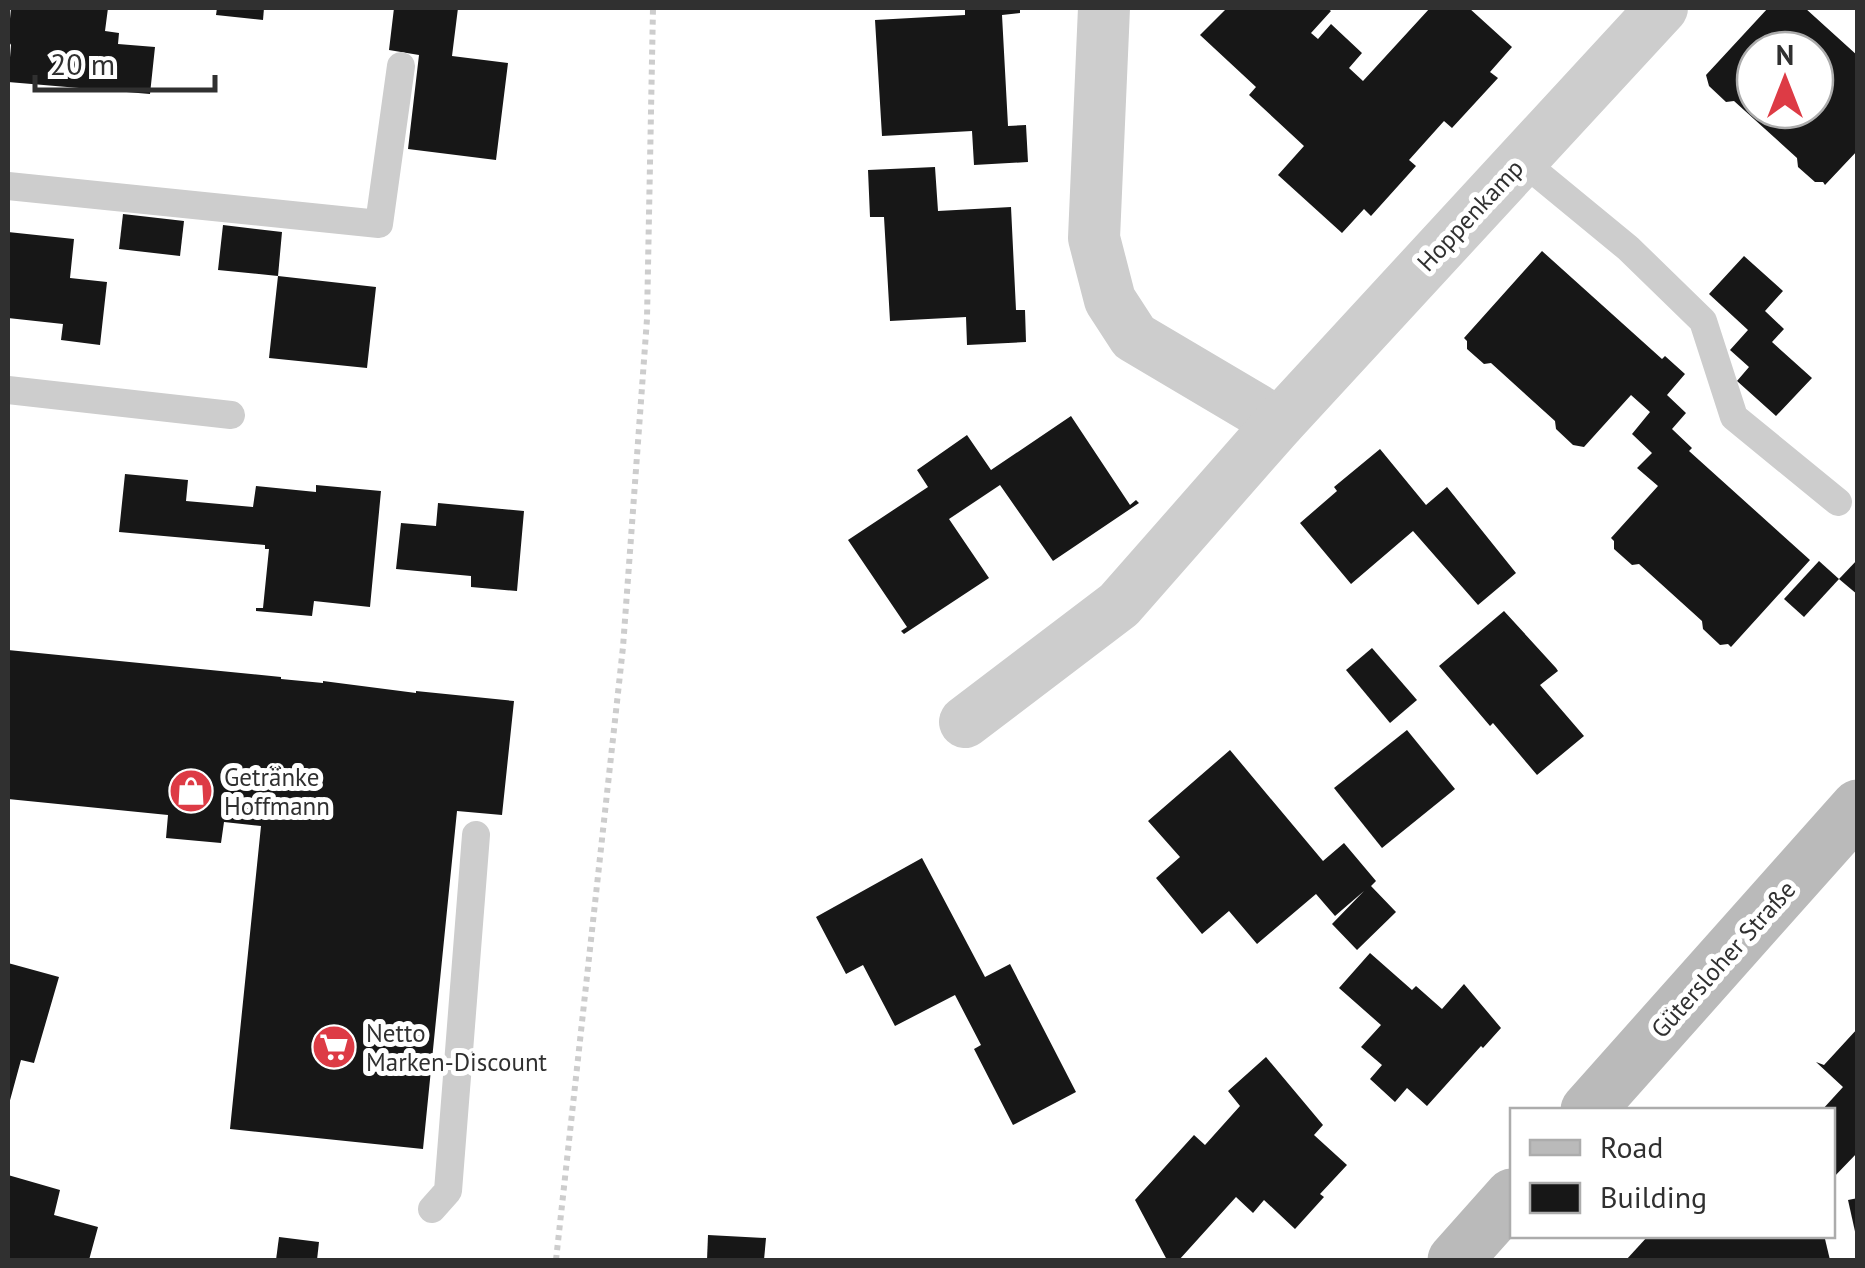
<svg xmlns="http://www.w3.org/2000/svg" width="1865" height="1268" viewBox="0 0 1865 1268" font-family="'PT Sans',sans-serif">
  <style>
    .building { fill: #171717; fill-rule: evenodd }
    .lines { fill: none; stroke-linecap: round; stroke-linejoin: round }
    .path { stroke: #cdcdcd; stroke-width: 6; stroke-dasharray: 5 5; stroke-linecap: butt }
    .lane { stroke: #cdcdcd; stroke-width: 28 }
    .street { stroke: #cdcdcd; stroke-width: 52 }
    .secondary { stroke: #bababa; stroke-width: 55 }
    .labels { text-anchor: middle; stroke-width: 10; stroke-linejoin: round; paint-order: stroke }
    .street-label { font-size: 25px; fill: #303030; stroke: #fff }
    .poi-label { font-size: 25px; fill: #303030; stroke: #fff; text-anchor: start }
  </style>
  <rect width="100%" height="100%" fill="#fff"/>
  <g class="building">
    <polygon points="11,8 108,8 105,31 119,33 118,44 155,47 150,94 8,82 11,45 8,40"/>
    <polygon points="217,8 264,8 263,20 216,15"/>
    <polygon points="394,8 458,8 452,56 508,63 496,160 408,149 419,55 389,50"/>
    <polygon points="965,8 1020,8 1020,13 1002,15 1008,126 1026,125 1028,162 974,165 972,131 882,136 875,20 965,15"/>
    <polygon points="1227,8 1327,8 1331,11 1311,33 1318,39 1331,24 1362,53 1349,68 1363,81 1430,8 1469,8 1512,47 1490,72 1498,78 1452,128 1444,121 1409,160 1416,166 1371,216 1364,209 1342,233 1278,175 1304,146 1249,95 1256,87 1200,35"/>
    <path d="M1768 8H1805L1858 56V150L1825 185 1823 182H1815L1798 167 1797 158 1734 101 1726 102 1709 86 1706 75ZM1755 50H1815V110H1755Z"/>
    <polygon points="935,167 938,211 1011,207 1016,310 1025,310 1026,342 967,345 966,317 890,321 884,217 870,217 868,170"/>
    <polygon points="123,214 184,221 180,256 119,249"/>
    <polygon points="223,225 282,232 278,276 376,287 367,368 269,358 278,276 218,270"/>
    <polygon points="8,232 74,239 70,278 107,282 100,345 61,340 63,324 8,318"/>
    <polygon points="1542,251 1662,359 1665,356 1685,374 1667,395 1686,413 1672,429 1692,448 1689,451 1810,560 1731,647 1728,644 1720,645 1703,629 1702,621 1639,564 1632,565 1614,549 1614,541 1611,538 1658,486 1637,468 1652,453 1632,434 1650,412 1631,395 1584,447 1573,445 1556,429 1555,421 1491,363 1484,364 1467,349 1467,341 1464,338"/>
    <polygon points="1744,256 1783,291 1765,311 1784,329 1772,342 1812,378 1776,416 1737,381 1749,367 1730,350 1748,330 1709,294"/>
    <polygon points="1071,416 1130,505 1136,500 1139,503 1053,561 1000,485 949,519 989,578 904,634 901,631 907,627 848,540 928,487 917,470 967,435 991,470"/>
    <polygon points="1380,449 1426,505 1447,487 1516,573 1478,605 1413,531 1351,584 1300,523 1337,491 1334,487"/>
    <polygon points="125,474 188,480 186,501 253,507 256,486 316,492 316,485 381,491 370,607 314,601 312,616 256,611 256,608 263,608 269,549 265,549 265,545 119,532"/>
    <polygon points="438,503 524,511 517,591 471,587 471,576 396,569 401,523 436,526"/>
    <polygon points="1858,559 1858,595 1839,579"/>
    <polygon points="1819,561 1839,579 1804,617 1784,599"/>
    <polygon points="1504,611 1556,668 1558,671 1540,685 1584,736 1537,775 1493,723 1490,726 1439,666"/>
    <polygon points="1372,648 1417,700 1390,723 1346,670"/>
    <polygon points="8,650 281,677 281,679 323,683 323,681 416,693 416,691 514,701 502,815 457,811 423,1149 230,1129 261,826 224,822 221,843 166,838 168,815 8,799"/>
    <polygon points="1407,730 1455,789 1382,848 1334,788"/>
    <polygon points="1230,750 1323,861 1344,843 1376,881 1371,886 1396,912 1357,950 1332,924 1364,891 1335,916 1316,894 1257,944 1229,911 1202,934 1156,878 1180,857 1148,821"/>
    <polygon points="922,858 985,977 1010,964 1076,1092 1013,1125 974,1049 981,1045 955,995 895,1026 863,965 846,974 816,917"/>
    <polygon points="1370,953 1412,990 1416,986 1442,1009 1464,984 1501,1028 1483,1048 1481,1046 1427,1106 1407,1088 1395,1102 1370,1079 1382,1065 1361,1047 1381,1025 1339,988"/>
    <polygon points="8,963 59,977 34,1063 21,1060 9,1104"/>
    <polygon points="1858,1028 1858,1152 1832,1179 1832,1110 1822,1110 1843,1087 1816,1062 1824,1065"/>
    <polygon points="1266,1057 1323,1125 1314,1135 1347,1165 1320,1194 1324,1197 1295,1229 1264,1200 1253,1213 1236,1197 1179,1260 1167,1260 1135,1200 1194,1135 1205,1145 1240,1106 1228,1091"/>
    <polygon points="8,1175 60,1190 54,1215 98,1227 89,1260 8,1260"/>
    <polygon points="1858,1198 1858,1236 1856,1236 1848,1200"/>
    <polygon points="708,1235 766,1238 764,1260 707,1260"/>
    <polygon points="1648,1236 1821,1236 1825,1239 1830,1260 1626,1260"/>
    <polygon points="279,1237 319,1242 317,1260 276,1260"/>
  </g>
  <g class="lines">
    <polyline class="path" points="556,1260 623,647 647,319 653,8"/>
    <g class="lane">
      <polyline points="1521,160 1628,248 1703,321 1734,417 1838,502"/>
      <polyline points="8,186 379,224 401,66"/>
      <polyline points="8,390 231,415"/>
      <polyline points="432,1209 448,1191 476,835"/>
    </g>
    <g class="street">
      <polyline points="1104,8 1094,238 1110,300 1134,337 1279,423"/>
      <polyline points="965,722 1119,605 1279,423 1662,8"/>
    </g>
    <g class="secondary">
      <polyline points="1588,1110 1858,807"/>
      <polyline points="1455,1260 1512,1196"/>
    </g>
  </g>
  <defs>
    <symbol id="shop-disc" viewBox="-11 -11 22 22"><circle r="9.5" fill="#dd3b45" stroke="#fff"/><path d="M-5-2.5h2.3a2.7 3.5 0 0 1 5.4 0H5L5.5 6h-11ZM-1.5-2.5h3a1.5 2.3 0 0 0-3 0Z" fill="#fff"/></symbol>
    <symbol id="supermarket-disc" viewBox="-11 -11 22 22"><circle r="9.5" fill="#dd3b45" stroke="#fff"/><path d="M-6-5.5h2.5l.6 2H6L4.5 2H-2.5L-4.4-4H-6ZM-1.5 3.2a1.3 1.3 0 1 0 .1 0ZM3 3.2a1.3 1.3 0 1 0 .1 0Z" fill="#fff"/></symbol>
  </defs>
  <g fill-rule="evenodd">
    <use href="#shop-disc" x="166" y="766" width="50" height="50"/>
    <use href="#supermarket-disc" x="309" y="1022" width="50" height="50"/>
  </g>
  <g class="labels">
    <g class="street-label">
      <text transform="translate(1470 215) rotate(-47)" y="9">Hoppenkamp</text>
      <text transform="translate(1723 959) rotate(-48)" y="9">Gütersloher Straße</text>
    </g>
    <g class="poi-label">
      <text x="224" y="786">Getränke<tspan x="224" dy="29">Hoffmann</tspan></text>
      <text x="366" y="1042">Netto<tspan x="366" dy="29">Marken-Discount</tspan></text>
    </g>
  </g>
  <rect width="1865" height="1268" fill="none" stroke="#303030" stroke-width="20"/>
  <rect x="1510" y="1108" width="325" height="130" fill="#ffffff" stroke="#acacac" stroke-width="2.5"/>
  <rect x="1530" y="1140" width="50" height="15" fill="#bababa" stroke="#acacac" stroke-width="2.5"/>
  <text x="1600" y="1158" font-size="30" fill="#303030">Road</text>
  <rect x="1530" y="1183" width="50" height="30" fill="#171717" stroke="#acacac" stroke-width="2.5"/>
  <text x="1600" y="1208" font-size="30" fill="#303030">Building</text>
  <g transform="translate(1785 80)"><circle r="48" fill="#ffffff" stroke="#acacac" stroke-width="2.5"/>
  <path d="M0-8L18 38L0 25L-18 38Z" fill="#dd3b45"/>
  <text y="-15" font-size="28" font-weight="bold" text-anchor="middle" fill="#303030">N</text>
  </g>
  <path d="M35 75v15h180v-15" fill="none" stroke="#303030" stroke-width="5"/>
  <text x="50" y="75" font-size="30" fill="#303030" stroke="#ffffff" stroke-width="8" paint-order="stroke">20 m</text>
</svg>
